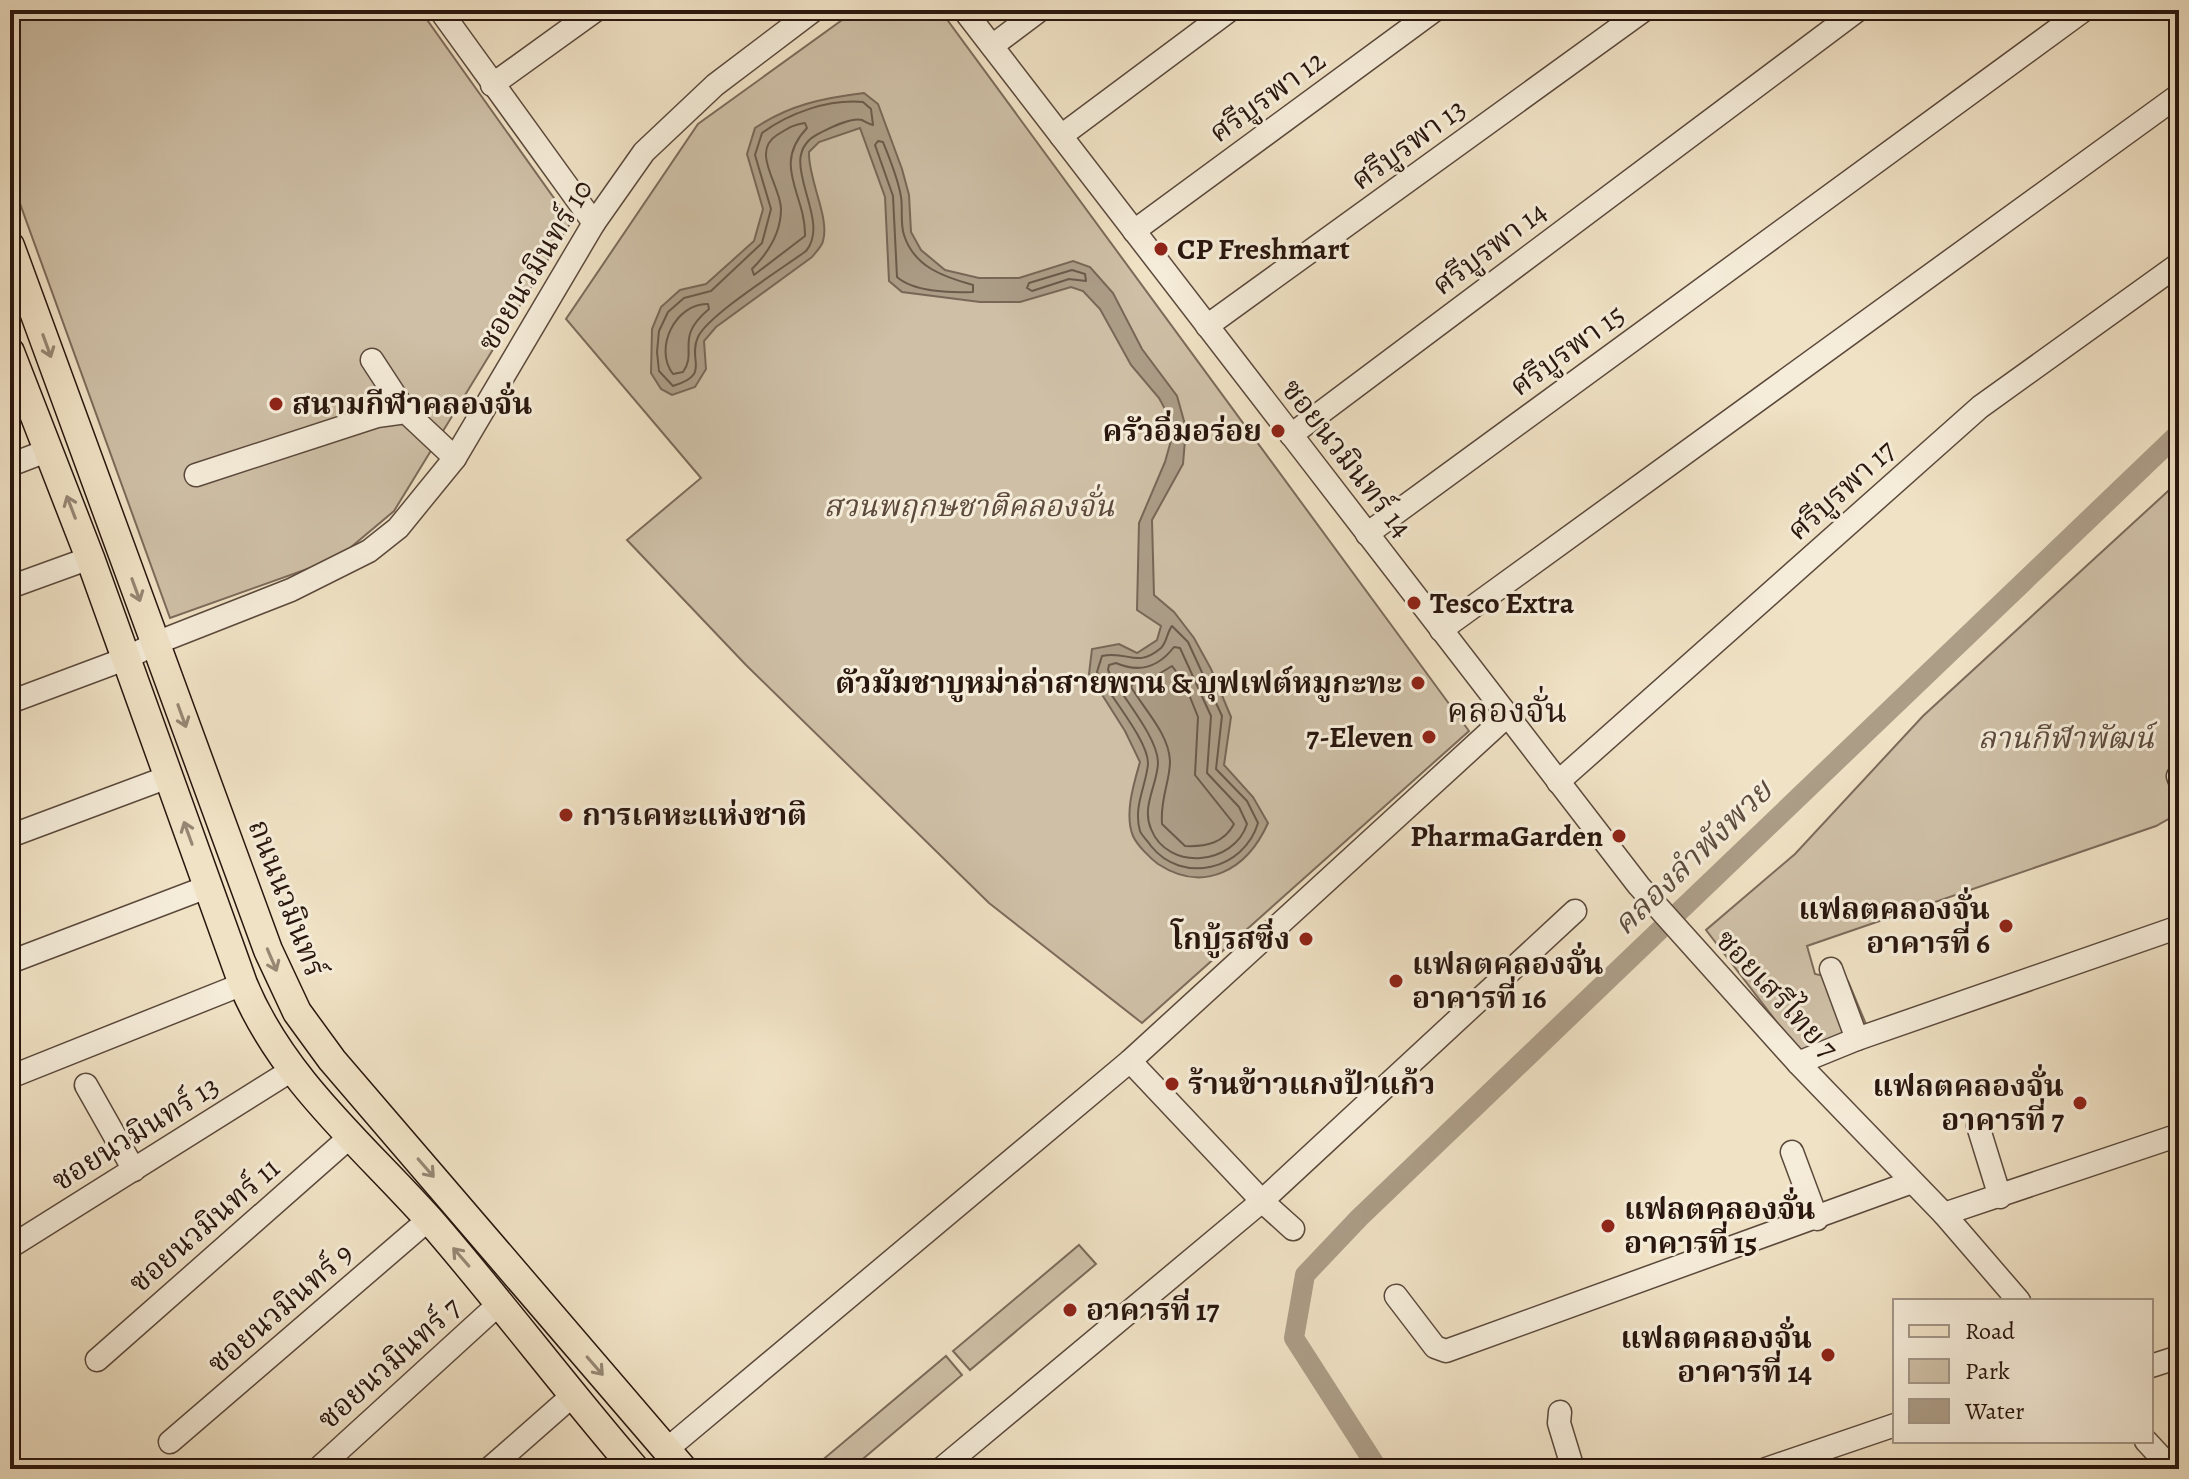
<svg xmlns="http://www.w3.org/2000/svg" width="2189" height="1479" viewBox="0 0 2189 1479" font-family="Alegreya,'Noto Serif Thai',serif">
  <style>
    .green { fill: #cebfa6; stroke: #7c6a5a; stroke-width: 2 }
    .water { fill: #ac9d87; stroke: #786757; stroke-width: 2 }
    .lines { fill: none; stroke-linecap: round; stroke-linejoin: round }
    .shore { stroke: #6a5a4a; stroke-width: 2 }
    .canal { stroke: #ac9d87; stroke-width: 20 }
    .minor-casing { stroke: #5b493c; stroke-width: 25 }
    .major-casing { stroke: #29160e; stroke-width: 31 }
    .minor { stroke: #f5ecd9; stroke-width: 22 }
    .major { stroke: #f0e2c5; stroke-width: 28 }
    .oneway { stroke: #968673 }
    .poi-dot { fill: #8f2418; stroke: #f5ecd9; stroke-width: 3 }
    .labels { text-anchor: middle; stroke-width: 6; stroke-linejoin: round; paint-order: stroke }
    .street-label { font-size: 30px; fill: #29160e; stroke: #f5ecd9 }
    .poi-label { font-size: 30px; font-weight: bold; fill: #29160e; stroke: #f5ecd9; text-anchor: start }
    .park-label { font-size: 30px; font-style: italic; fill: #5b493c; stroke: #f5ecd9 }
    .water-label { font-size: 32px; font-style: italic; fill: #5d4c3e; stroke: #f5ecd9 }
    .quarter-label { font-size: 34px; fill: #29160e; stroke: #f5ecd9 }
  </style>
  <rect width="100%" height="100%" fill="#f0e2c5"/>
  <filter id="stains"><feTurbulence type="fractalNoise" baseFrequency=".0025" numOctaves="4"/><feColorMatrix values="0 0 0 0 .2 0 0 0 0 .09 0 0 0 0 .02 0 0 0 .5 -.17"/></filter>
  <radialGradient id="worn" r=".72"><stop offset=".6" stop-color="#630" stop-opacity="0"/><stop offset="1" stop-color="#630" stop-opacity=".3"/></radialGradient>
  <g class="green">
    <polygon points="10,10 420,10 571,222 394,511 338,558 170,618 10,176"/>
    <polygon points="856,10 940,10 1469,731 1142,1023 989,903 746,665 627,540 701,478 566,319 698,124"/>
    <polygon points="2179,481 2179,813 2156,826 1807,946 1815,974 1848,981 1868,1029 1799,1051 1706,930 1795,854 1923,716"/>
    <polygon points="1079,1245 1096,1264 970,1370 953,1351"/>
    <polygon points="946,1356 962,1375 851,1469 826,1469 820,1462"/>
  </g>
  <path class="water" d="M864 93 878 104 902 169 909 195 911 232 921 250 945 270 979 278H1019L1073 261 1090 267 1113 293 1142 349 1177 396 1186 428 1183 464 1152 520 1154 595 1174 612 1194 638 1211 669 1231 717 1224 765 1253 797 1268 823C1247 870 1204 894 1158 864 1150 858 1137 845 1133 836 1124 814 1134 783 1140 762L1125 731 1089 674 1092 649 1119 644 1137 653 1157 640 1161 626 1137 610 1139 523 1165 462 1172 437 1171 420 1159 398 1131 365 1100 309 1083 291 1071 287 1020 302H980L902 292 889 281 885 197 860 128 819 142 809 152C808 180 830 217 823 241 822 246 816 252 812 257L716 327 704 341 706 369 695 387 672 395 661 389 651 373 652 329 661 307 680 290 706 284 754 241 763 209 747 154 755 128C789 105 823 98 864 93Z"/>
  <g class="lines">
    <g class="shore">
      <path d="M863 102 871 109 873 125C869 124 866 122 862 120 851 117 830 128 820 133 770 156 834 217 806 251 783 268 708 315 698 337 687 361 712 374 673 386L659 371 657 352 659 331 668 312 684 298 711 291 762 243 771 209 755 155 762 133C789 113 828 99 863 102Z"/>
      <path d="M805 123 807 128C771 166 806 194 805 236L754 275 752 269C768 253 781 233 781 209 781 186 750 152 777 135 787 129 794 124 805 123Z"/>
      <path d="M878 141 883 142C890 160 898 178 901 197 903 209 900 223 904 235 914 267 944 277 973 285V292C951 293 914 292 897 277L893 196 875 145Z"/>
      <polygon points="1072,270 1085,274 1086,281 1069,279 1032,291 1027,288 1029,283"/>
      <path d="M708 304 709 309C674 338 698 351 683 372L673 374C653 348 676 303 708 304Z"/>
      <path d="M1172 626 1188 642 1222 716 1216 769 1247 801 1258 823C1244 870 1182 885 1151 846 1148 841 1142 836 1140 831 1133 807 1146 786 1148 764 1149 741 1108 694 1097 672L1102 656C1128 650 1136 669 1161 648 1167 642 1167 632 1172 626Z"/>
      <path d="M1174 647 1180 648 1211 716 1207 773 1239 807 1247 824C1234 865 1168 872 1151 829 1141 806 1158 784 1158 762 1157 735 1120 695 1108 670L1109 665 1116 663C1139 673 1158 668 1174 647Z"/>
      <path d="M1172 666 1184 682 1198 717 1195 775 1234 824C1224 843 1206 847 1185 846L1162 824C1160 798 1170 782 1170 761 1169 734 1144 709 1131 687L1133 683 1149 680Z"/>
    </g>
    <polyline class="canal" points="1378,1469 1294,1338 1305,1275 1359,1218 2179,433"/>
    <defs>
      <g id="minor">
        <polyline points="440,10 594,223"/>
        <polyline points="964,10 1639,886 1798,1063 1944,1214 2019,1301"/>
        <polyline points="992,46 1040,10"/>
        <polyline points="492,85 596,10"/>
        <polyline points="1061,136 1230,10"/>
        <polyline points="1134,231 1435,10"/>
        <polyline points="1207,326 1644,10"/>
        <polyline points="372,360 406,412"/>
        <polyline points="1291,435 1858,10"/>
        <polyline points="10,465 49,450"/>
        <polyline points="196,475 377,416 406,412 455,458"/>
        <polyline points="1367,534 2084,10"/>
        <polyline points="10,587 90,558"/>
        <polyline points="1441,630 2179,95"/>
        <polyline points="10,702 125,659 156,643 291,590 369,551 398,528 455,458 594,223 644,152 715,85 814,10"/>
        <polyline points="2178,776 2179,779"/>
        <polyline points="1558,782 1980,407 2179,264"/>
        <polyline points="10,836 168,777"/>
        <polyline points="10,962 207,887"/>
        <polyline points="1831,969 1857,1039"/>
        <polyline points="1130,1061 1262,1201 1293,1229"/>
        <polyline points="1798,1063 1857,1039 2179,927"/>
        <polyline points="10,1077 243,984"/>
        <polyline points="86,1085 134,1170"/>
        <polyline points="1978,1126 2000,1197"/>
        <polyline points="1792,1152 1817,1219"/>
        <polyline points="1944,1214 2179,1135"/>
        <polyline points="10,1247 292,1070"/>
        <polyline points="1396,1296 1435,1347 1446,1351 1912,1182"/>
        <polyline points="97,1360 351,1136"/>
        <polyline points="2151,1366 2179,1357"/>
        <polyline points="1560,1412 1559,1423 1573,1469"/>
        <polyline points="2146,1441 2172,1469"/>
        <polyline points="170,1442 428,1220"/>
        <polyline points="666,1450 1130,1061 1507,716"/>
        <polyline points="318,1469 501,1302"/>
        <polyline points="489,1469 572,1396"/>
        <polyline points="941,1469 1262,1201 1575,911"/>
        <polyline points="1766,1469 1895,1425"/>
      </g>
      <g id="major">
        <polyline points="10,246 268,950 297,1012 332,1060 683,1469"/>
        <path d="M10 352 90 558 243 984C283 1081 366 1148 434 1225 503 1305 566 1389 635 1469"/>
      </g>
    </defs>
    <use href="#minor" class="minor-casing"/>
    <use href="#major" class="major-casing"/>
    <use href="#minor" class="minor"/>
    <use href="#major" class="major"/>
  </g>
  <defs><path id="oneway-shaft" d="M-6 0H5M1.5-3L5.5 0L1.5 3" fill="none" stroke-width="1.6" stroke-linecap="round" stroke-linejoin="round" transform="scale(2)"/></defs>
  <g class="oneway">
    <use href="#oneway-shaft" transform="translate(47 346) rotate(70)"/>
    <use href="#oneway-shaft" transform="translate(71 507) rotate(-111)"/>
    <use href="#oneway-shaft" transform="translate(136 590) rotate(70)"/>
    <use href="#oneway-shaft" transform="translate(182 716) rotate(70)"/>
    <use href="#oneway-shaft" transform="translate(188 833) rotate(-110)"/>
    <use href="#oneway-shaft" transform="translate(272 960) rotate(67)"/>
    <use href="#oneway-shaft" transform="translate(426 1168) rotate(49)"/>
    <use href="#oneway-shaft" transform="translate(461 1257) rotate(-131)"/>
    <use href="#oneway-shaft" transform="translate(595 1366) rotate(49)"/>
  </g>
  <g class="poi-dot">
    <circle cx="1161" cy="249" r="8"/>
    <circle cx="276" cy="404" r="8"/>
    <circle cx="1278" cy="431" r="8"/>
    <circle cx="1414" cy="603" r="8"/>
    <circle cx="1418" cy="683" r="8"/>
    <circle cx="1429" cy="737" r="8"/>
    <circle cx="566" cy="815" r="8"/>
    <circle cx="1619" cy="836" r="8"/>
    <circle cx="2006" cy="926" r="8"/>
    <circle cx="1306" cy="939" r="8"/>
    <circle cx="1396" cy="981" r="8"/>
    <circle cx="1172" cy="1084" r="8"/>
    <circle cx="2080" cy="1103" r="8"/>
    <circle cx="1608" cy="1226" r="8"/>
    <circle cx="1070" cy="1310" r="8"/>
    <circle cx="1828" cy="1355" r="8"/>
  </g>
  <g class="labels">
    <g class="street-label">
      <text transform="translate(1267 96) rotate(-36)" y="10">ศรีบูรพา 12</text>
      <text transform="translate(1408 144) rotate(-36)" y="10">ศรีบูรพา 13</text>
      <text transform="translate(1489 248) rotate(-37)" y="10">ศรีบูรพา 14</text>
      <text transform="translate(535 265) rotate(-59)" y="10">ซอยนวมินทร์ 10</text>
      <text transform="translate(1567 350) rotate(-36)" y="10">ศรีบูรพา 15</text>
      <text transform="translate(1347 458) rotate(52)" y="10">ซอยนวมินทร์ 14</text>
      <text transform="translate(1841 490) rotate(-42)" y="10">ศรีบูรพา 17</text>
      <text transform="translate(287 898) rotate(69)" y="10">ถนนนวมินทร์</text>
      <text transform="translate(1777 994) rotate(47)" y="10">ซอยเสรีไทย 7</text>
      <text transform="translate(135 1133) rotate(-32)" y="10">ซอยนวมินทร์ 13</text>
      <text transform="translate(204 1225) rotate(-41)" y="10">ซอยนวมินทร์ 11</text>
      <text transform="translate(280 1308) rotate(-41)" y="10">ซอยนวมินทร์ 9</text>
      <text transform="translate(389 1363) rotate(-42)" y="10">ซอยนวมินทร์ 7</text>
    </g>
    <g class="poi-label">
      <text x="1177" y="259">CP Freshmart</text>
      <text x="292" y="414">สนามกีฬาคลองจั่น</text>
      <text x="1262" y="441" text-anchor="end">ครัวอิ่มอร่อย</text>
      <text x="1430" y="613">Tesco Extra</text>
      <text x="1402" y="693" text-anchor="end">ตัวมัมชาบูหม่าล่าสายพาน &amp; บุฟเฟต์หมูกะทะ</text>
      <text x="1413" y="747" text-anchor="end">7-Eleven</text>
      <text x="582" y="825">การเคหะแห่งชาติ</text>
      <text x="1603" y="846" text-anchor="end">PharmaGarden</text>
      <text x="1990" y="919" text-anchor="end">แฟลตคลองจั่น<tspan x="1990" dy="34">อาคารที่ 6</tspan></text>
      <text x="1290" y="949" text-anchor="end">โกบู้รสซิ่ง</text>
      <text x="1412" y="974">แฟลตคลองจั่น<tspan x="1412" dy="34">อาคารที่ 16</tspan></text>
      <text x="1188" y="1094">ร้านข้าวแกงป้าแก้ว</text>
      <text x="2064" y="1096" text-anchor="end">แฟลตคลองจั่น<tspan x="2064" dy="34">อาคารที่ 7</tspan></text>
      <text x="1624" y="1219">แฟลตคลองจั่น<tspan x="1624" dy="34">อาคารที่ 15</tspan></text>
      <text x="1086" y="1320">อาคารที่ 17</text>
      <text x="1812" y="1348" text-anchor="end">แฟลตคลองจั่น<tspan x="1812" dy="34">อาคารที่ 14</tspan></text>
    </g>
    <g class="park-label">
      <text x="969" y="516">สวนพฤกษชาติคลองจั่น</text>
      <text x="2066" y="748">ลานกีฬาพัฒน์</text>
    </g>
    <g class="water-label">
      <text transform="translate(1692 857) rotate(-44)" y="11">คลองลำพังพวย</text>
    </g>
    <g class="quarter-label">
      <text x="1507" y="722">คลองจั่น</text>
    </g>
  </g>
  <rect width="2189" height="1479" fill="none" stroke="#f0e2c5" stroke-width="40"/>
  <rect x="12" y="12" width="2165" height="1455" fill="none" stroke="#29160e" stroke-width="4"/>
  <rect x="20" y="20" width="2149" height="1439" fill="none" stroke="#29160e" stroke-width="2"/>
  <rect x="1893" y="1299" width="260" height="144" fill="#f5ecd9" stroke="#a39688" stroke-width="2"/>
  <rect x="1909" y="1325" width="40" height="12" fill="#f0e2c5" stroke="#a39688" stroke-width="2"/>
  <text x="1965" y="1339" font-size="24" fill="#29160e">Road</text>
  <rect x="1909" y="1359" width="40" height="24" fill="#cebfa6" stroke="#a39688" stroke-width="2"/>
  <text x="1965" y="1379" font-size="24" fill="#29160e">Park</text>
  <rect x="1909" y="1399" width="40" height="24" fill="#ac9d87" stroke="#a39688" stroke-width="2"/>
  <text x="1965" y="1419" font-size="24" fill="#29160e">Water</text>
  <rect width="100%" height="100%" filter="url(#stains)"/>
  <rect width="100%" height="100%" fill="url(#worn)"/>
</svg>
